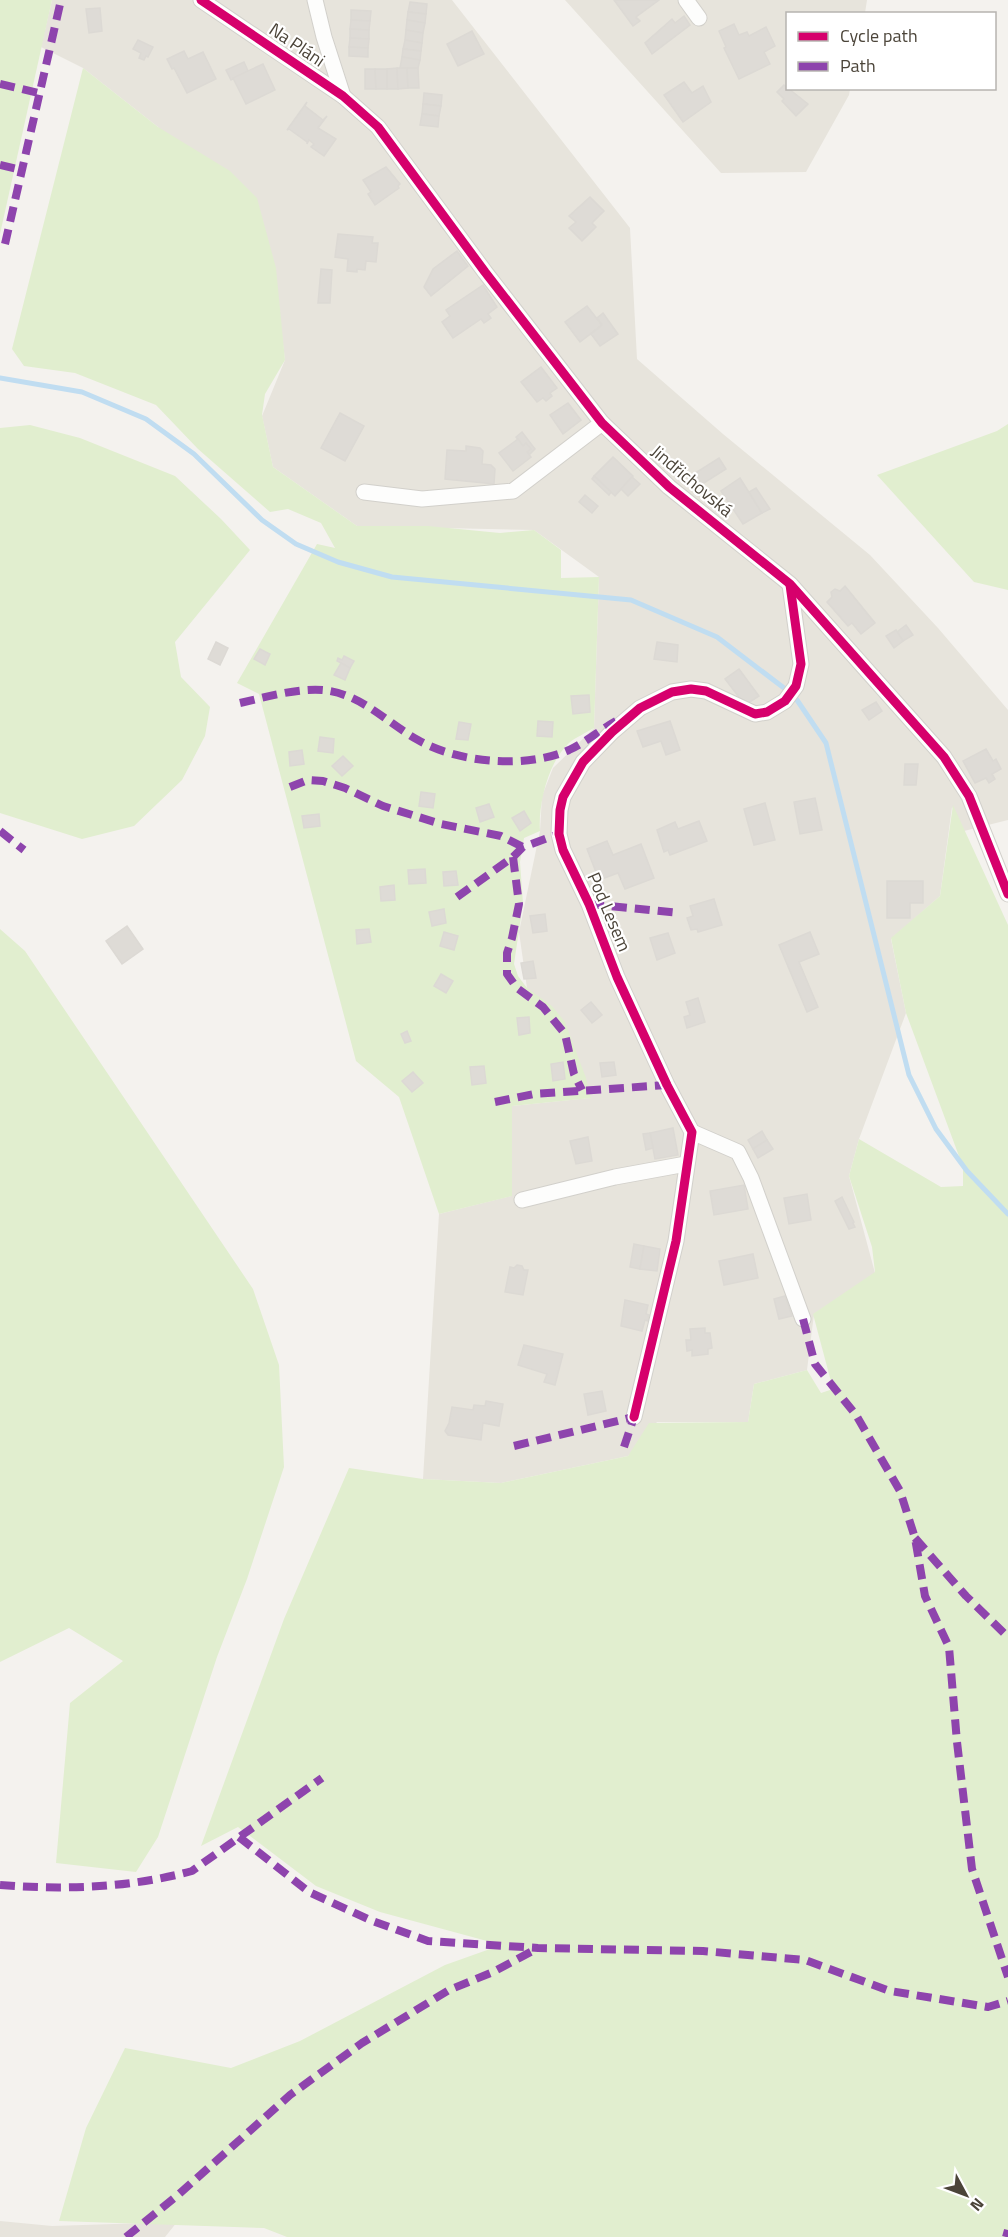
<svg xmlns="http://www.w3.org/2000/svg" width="1008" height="2237" viewBox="0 0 1008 2237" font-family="'Titillium Web',sans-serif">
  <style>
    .residential { fill: #e7e4dc }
    .green { fill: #e1eecf }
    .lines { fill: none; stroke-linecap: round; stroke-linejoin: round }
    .stream { stroke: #c0ddf1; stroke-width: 5 }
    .building { fill: #dedbd6; stroke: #dcd9d4; stroke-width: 1.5 }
    .minor-casing { stroke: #d2d0cb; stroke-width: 17 }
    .minor { stroke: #fdfdfc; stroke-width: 15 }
    .quiet { stroke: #8e44ad; stroke-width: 8; stroke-dasharray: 15 8; stroke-linecap: butt }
    .cycleway-casing { stroke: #fff; stroke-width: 13 }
    .cycleway { stroke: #d6006c; stroke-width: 9 }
    .labels { text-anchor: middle; stroke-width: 4.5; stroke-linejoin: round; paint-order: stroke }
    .street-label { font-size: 18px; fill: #4b4439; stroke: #fff }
  </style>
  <rect width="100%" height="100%" fill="#f4f2ee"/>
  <g class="residential">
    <polygon points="52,0 452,0 630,228 637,359 723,434 870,555 938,628 1008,710 1008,820 964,831 952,807 940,896 891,939 906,1013 859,1139 849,1176 875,1273 814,1314 807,1370 754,1384 748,1422 657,1422 628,1456 501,1483 423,1479 439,1214 511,1196 512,1106 590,1098 527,988 519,932 540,831 542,796 553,768 594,728 599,577 534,530 357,526 273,467 262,416 285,360 280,320 158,127 83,68 41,47"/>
    <polygon points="565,0 867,0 865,13 788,14 788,88 850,89 849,95 806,172 721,173"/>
    <polygon points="0,2221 52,2226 177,2222 165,2237 0,2237"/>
  </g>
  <g class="green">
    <polygon points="0,0 52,0 0,234"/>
    <path d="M83 68 158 127 230 171 257 198 276 268 285 360 265 394 262 415 273 467 357 526H428L500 533 534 530 561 550V578L599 577 594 728C586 733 576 737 569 743 548 762 538 805 540 831L524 838 520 862 523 903 514 964 518 976 527 988 552 1006 565 1022 586 1078 591 1098 512 1106V1196L439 1214 399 1097 356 1061 259 694 237 683 317 544 335 548 321 523 288 509 270 512 198 449 156 405 75 373 24 366 12 349Z"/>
    <polygon points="1008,424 1008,590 974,582 877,475 997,431"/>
    <polygon points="30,425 80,438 175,476 221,519 250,550 175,642 181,677 210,707 205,736 182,780 134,826 82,839 0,813 0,428"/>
    <polygon points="953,805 1008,925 1008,2237 287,2237 264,2228 59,2221 86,2128 125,2048 231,2068 300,2041 445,1965 490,1949 487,1941 380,1912 316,1886 238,1827 201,1846 284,1619 349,1468 423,1479 501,1483 628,1456 649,1423 748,1422 754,1384 807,1370 821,1393 833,1389 813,1314 875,1272 872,1247 849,1176 859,1139 941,1187 963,1186 963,1167 906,1013 891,938 940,896"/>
    <polygon points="0,929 25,951 253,1289 279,1365 284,1467 247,1579 217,1657 158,1837 136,1872 56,1863 70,1703 123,1661 69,1628 0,1662"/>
  </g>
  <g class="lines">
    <g class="stream">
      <polyline points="0,378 82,392 146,419 194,454 262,520 296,544 338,562 392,577 631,600 717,637 784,688"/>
      <polyline points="797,700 826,743 909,1075 936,1129 967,1171 1008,1214"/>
    </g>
  </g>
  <g class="building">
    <polygon points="614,0 659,0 636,17 640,21 633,26"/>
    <polygon points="410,2 427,4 426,14 408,12"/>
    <polygon points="100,8 102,31 89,33 86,9"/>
    <polygon points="351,10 371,11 370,21 351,20"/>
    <polygon points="408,12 426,14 425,23 407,20"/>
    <polygon points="684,16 690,25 652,54 645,43 672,19 675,23"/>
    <polygon points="351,20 370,21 369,30 350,29"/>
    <polygon points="407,20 425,23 423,33 406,30"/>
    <polygon points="734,24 739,35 747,32 749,36 766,27 775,46 764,52 770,64 739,79 724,48 726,47 719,31"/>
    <polygon points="350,29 369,30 369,39 350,38"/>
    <polygon points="406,30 423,33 422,43 405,40"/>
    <polygon points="472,31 484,54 458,66 447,44"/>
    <polygon points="350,38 369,39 368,48 349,47"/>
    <polygon points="138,40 153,47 148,57 146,56 144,60 139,58 141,53 133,49"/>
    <polygon points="405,40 422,43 421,51 403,49"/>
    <polygon points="349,47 368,48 368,57 349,56"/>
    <polygon points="403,49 421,51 420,60 402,57"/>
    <polygon points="184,51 188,59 203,52 216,79 187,93 174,68 172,69 167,59"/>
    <polygon points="402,57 420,60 418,68 400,68"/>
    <polygon points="244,62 248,71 231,80 226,70"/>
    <polygon points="263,64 275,90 246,104 233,78"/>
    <polygon points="397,68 398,89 387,89 387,69"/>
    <polygon points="397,68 407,68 408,88 398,89"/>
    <polygon points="407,68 418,68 419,88 408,88"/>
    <polygon points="365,69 375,69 376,89 365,89"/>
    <polygon points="375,69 387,69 387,89 376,89"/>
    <polygon points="684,82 692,93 703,86 711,102 683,122 664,95"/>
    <polygon points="784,85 808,104 796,116 782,101 784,99 777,92"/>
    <polygon points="424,93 442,95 441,106 423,104"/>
    <polygon points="307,102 305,106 323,120 327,116 318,128 336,139 324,156 311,147 314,144 309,140 307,144 307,142 289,129 287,130"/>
    <polygon points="423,104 441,106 439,116 422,114"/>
    <polygon points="422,114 439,116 438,127 420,125"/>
    <polygon points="386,167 400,184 398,186 399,188 375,205 368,194 371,192 363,180"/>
    <polygon points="590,197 604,211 592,223 596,227 582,241 569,228 576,222 569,216"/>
    <polygon points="338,234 373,237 372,243 378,243 376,262 366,261 365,270 357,269 357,272 347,271 348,259 335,257"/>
    <polygon points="457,251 468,266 431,296 424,287 433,269"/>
    <polygon points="321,269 332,270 330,303 318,303"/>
    <polygon points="483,285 497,307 488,314 491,318 484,323 481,319 453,338 442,322 450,316 446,310"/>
    <polygon points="587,306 602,325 580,342 565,322"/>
    <polygon points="603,313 618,334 600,346 591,334 602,325 597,318"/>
    <polygon points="541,367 557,388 550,393 552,396 546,401 543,398 537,402 521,382"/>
    <polygon points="568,403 581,420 563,434 550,415"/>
    <polygon points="340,413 364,426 345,461 321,448"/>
    <polygon points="522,432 535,449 530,454 527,452 531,449 526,443 523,446 516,437"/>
    <polygon points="518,439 523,446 526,443 531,449 527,452 531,457 513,471 499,453"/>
    <polygon points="466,446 480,448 483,451 482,464 491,465 495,469 494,484 445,479 447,450 466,451"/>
    <polygon points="613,457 633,476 615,496 594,476"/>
    <polygon points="719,458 726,469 696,488 689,477"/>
    <polygon points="594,476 611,492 609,495 592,479"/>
    <polygon points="632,477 640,484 628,496 621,489"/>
    <polygon points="740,478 762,513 743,524 721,491"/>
    <polygon points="756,488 770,509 762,513 749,492"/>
    <polygon points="585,495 598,506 592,513 579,502"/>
    <polygon points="845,586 875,623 861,634 852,623 848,626 827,602 832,597 831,592 835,589 840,591"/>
    <polygon points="906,625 913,635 903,641 897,632"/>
    <polygon points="896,630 903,641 894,648 886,636"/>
    <polygon points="216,642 228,648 220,665 208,659"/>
    <polygon points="657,642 678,645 677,662 654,659"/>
    <polygon points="260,649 270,654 265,665 254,659"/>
    <polygon points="344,656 354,661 350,668 337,661 338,658 342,660"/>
    <polygon points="341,663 350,668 345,680 334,675"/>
    <polygon points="739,669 759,696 745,705 725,679"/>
    <polygon points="589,695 590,712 573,714 571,696"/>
    <polygon points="876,702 882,711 869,720 862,710"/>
    <polygon points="538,721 553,722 552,737 537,736"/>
    <polygon points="670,721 680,750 666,755 661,741 643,747 637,731"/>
    <polygon points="459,722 471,724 468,740 456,739"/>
    <polygon points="320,737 334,739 333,753 318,751"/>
    <polygon points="986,749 993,761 996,759 1001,769 992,774 995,779 989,783 986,778 975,783 963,761"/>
    <polygon points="302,750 304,764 290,766 289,752"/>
    <polygon points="343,756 353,766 342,776 332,766"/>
    <polygon points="905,764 918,764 916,785 904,785"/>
    <polygon points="421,792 435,794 433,808 419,806"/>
    <polygon points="815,798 822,830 800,834 794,802"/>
    <polygon points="765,803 775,840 754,845 744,809"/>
    <polygon points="489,804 494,817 480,822 476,808"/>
    <polygon points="524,811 531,823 520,831 512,818"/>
    <polygon points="319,814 320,826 304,828 302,816"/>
    <polygon points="699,821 707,841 670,855 668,850 664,852 657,830 675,822 678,829"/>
    <polygon points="607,841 613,855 641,844 654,878 625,889 618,873 599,880 587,849"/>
    <polygon points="425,869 426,883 409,884 408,870"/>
    <polygon points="456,871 458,885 444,886 443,872"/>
    <polygon points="887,881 923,881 923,903 910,903 910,918 887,918"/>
    <polygon points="394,885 395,900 381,901 380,887"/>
    <polygon points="714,899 722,925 698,932 697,929 691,930 687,918 693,916 690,906"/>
    <polygon points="444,909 446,923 432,926 429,912"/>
    <polygon points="545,914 547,931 533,933 530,916"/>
    <polygon points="127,926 143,949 122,964 106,941"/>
    <polygon points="369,929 371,942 357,944 356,930"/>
    <polygon points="444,932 458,936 454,950 440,946"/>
    <polygon points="810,932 819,954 799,962 818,1007 807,1012 779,945"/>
    <polygon points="668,933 675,953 657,960 650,938"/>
    <polygon points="533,961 536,978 524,979 521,963"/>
    <polygon points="441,974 453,981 446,993 434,986"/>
    <polygon points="698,998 705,1022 687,1028 684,1017 690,1015 686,1002"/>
    <polygon points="591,1002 602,1015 592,1023 581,1010"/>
    <polygon points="529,1017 530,1033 519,1035 517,1018"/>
    <polygon points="407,1031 411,1041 405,1043 401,1034"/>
    <polygon points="563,1062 565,1079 553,1081 551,1064"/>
    <polygon points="614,1062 616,1075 602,1077 600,1063"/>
    <polygon points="484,1066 486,1083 472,1085 470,1067"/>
    <polygon points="413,1072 423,1083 412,1092 402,1081"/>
    <polygon points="673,1128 678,1155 655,1159 650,1133"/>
    <polygon points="762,1131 767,1140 753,1149 748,1140"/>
    <polygon points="650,1133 653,1148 646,1150 643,1134"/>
    <polygon points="588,1137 592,1161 576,1164 570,1141"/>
    <polygon points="767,1140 773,1149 758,1158 753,1149"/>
    <polygon points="744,1185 748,1209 714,1215 710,1191"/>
    <polygon points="807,1194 811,1220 789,1224 784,1198"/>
    <polygon points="842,1197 854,1222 853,1223 855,1227 849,1229 835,1201"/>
    <polygon points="634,1244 644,1246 640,1269 630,1267"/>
    <polygon points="644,1246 660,1249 657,1271 640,1269"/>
    <polygon points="753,1254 758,1278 724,1285 719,1261"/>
    <polygon points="517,1265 522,1266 524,1270 528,1270 523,1295 505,1292 510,1267 514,1268"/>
    <polygon points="785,1296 792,1316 779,1319 774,1299"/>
    <polygon points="625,1300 648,1305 646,1314 649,1315 648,1321 645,1320 642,1331 621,1326"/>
    <polygon points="705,1328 705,1333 710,1333 712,1348 708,1349 708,1354 692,1356 692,1350 687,1351 686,1340 691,1340 690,1329"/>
    <polygon points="524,1345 563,1354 555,1385 544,1382 547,1374 518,1365"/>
    <polygon points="602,1391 606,1411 588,1415 584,1394"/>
    <polygon points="486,1401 503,1404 499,1426 483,1423 481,1440 448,1435 445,1431 449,1423 452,1407 473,1410 474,1405 485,1406"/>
  </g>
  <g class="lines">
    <defs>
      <g id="minor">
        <polyline points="201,0 343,96 378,127 485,272 602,423 669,487 790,584 944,757 969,796 1008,894"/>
        <polyline points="315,0 324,37 343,96"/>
        <polyline points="686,0 699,18"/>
        <polyline points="364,492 422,499 513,491 602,423"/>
        <polyline points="692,1132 738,1152 751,1178 803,1319"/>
        <polyline points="522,1200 615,1177 686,1164"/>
        <polyline points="634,1417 676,1241 692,1132 667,1085 617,977 589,904 563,850 559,834 560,810 563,797 583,762 612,732 640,708 672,692 691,689 706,691 755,714 767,712 785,701 796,686 801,664 790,585"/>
      </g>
    </defs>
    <use href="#minor" class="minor-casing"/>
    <use href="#minor" class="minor"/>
    <g class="quiet">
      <polyline points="0,84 39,93"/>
      <polyline points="0,165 22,170"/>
      <polyline points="5,244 61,0"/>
      <path d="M240 703C266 697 304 686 330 691 364 697 389 724 418 740 458 763 526 769 569 750 586 742 600 730 616 721"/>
      <polyline points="290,787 308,780 323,781 345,788 383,806 441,824 501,836 523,847"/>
      <polyline points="0,831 24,850"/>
      <polyline points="513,857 519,904 512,938 507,953 507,974 517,988 543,1007 565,1034 574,1074 582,1090"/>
      <polyline points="457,897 513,857 523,847 559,834"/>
      <polyline points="589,904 680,913"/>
      <polyline points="495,1102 534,1094 667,1085"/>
      <polyline points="803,1319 815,1364 856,1415 900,1491 915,1538 925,1596 949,1647 957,1742 972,1869 1008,1977"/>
      <polyline points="514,1446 634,1417"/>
      <polyline points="624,1447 634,1417"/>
      <polyline points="915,1538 966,1596 1008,1637"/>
      <polyline points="239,1837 309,1892 370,1920 428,1941 538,1948 703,1951 805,1960 890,1991 988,2007 1008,2001"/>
      <path d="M0 1885C64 1890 130 1888 192 1871L322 1778"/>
      <polyline points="126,2237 178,2195 290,2095 362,2043 449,1990 493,1972 538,1948"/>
      <polyline points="1006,2237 1008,2230"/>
    </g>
    <defs>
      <g id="cycleway">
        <polyline points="201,0 343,96 378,127 485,272 602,423 669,487 790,584 944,757 969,796 1008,894"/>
        <polyline points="634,1417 676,1241 692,1132 667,1085 617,977 589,904 563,850 559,834 560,810 563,797 583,762 612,732 640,708 672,692 691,689 706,691 755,714 767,712 785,701 796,686 801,664 790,585"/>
      </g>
    </defs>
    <use href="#cycleway" class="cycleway-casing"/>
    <use href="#cycleway" class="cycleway"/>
  </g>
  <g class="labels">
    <g class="street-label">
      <text transform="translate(297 45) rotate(34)" y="6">Na Pláni</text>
      <text transform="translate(692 481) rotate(40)" y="6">Jindřichovská</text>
      <text transform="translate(609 912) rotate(67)" y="6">Pod Lesem</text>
    </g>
  </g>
  <rect x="786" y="12" width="210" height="78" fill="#ffffff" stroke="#b7b4b0" stroke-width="1.5"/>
  <rect x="798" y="32" width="30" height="9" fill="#d6006c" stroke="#b7b4b0" stroke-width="1.5"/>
  <text x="840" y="42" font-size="18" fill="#4b4439">Cycle path</text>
  <rect x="798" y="62" width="30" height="9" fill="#8e44ad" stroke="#b7b4b0" stroke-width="1.5"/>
  <text x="840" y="72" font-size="18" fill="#4b4439">Path</text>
  <g transform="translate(966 2195) rotate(131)" stroke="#ffffff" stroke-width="4.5" paint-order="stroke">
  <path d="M0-4.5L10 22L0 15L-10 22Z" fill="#4b4439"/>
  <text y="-9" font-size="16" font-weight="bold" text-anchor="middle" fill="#4b4439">N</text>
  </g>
</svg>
